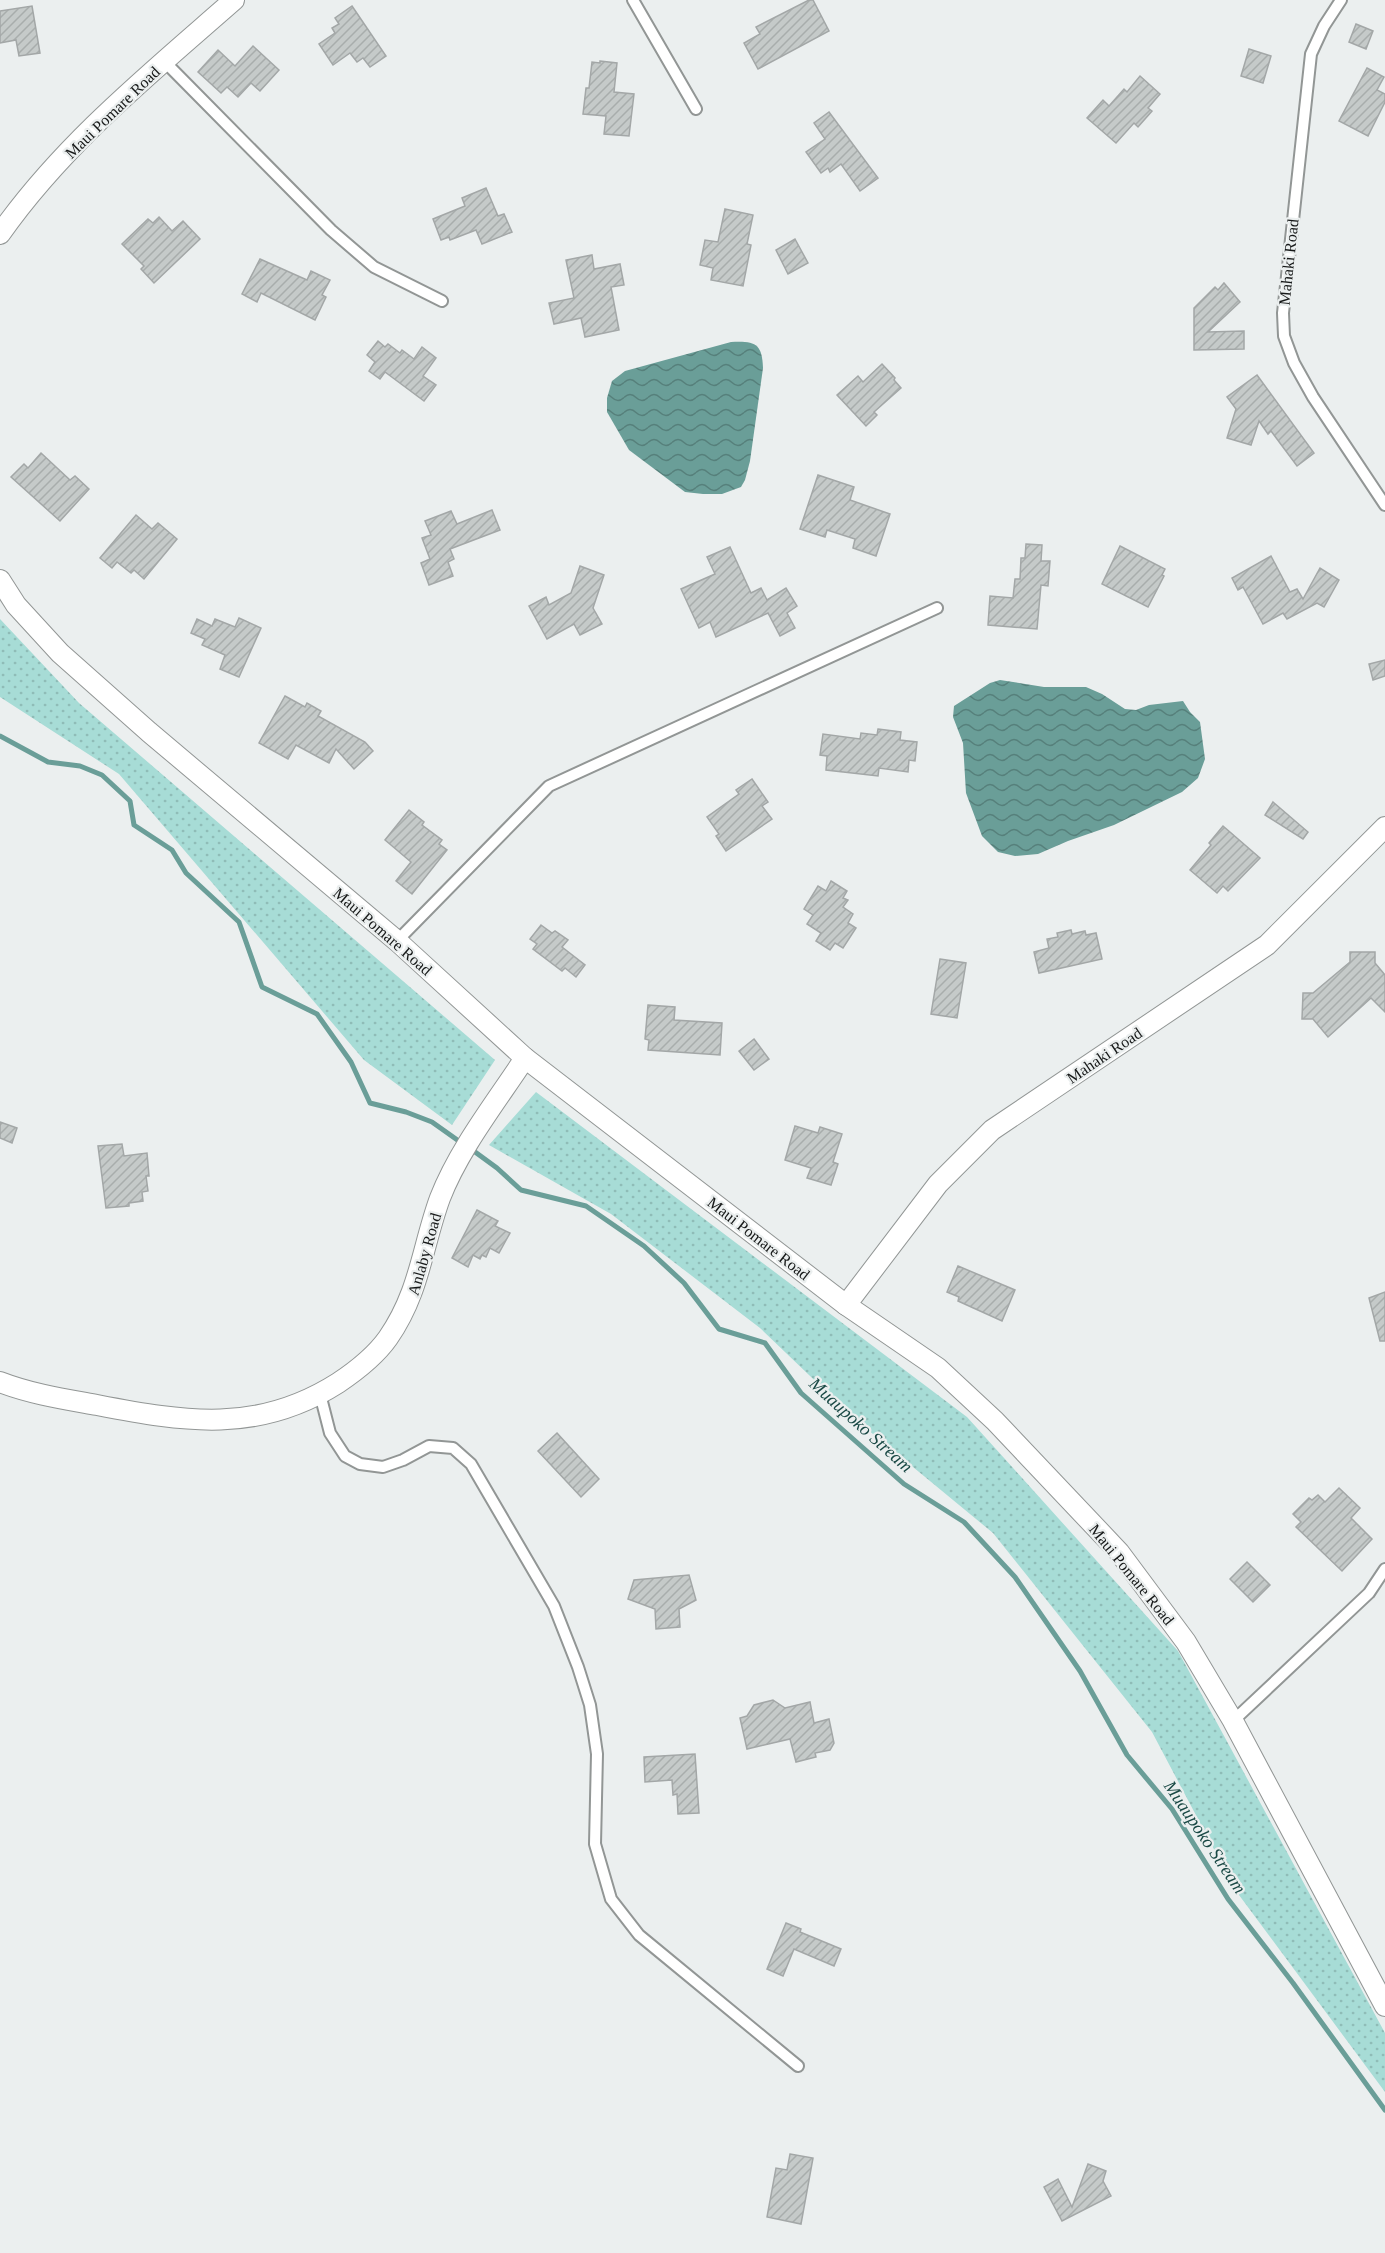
<svg xmlns="http://www.w3.org/2000/svg" width="1385" height="2253" viewBox="0 0 1385 2253" font-family="Georgia,serif">
  <style>
    .park { fill: url(#park-dots) }
    .water { fill: url(#water-waves) }
    .lines { fill: none; stroke-linecap: round; stroke-linejoin: round }
    .stream { stroke: #6a9e98; stroke-width: 5 }
    .building { fill: url(#building-hatch); stroke: #a3a7a7; stroke-width: 1.5 }
    .service-casing { stroke: #929695; stroke-width: 14 }
    .minor-casing { stroke: #929695; stroke-width: 22 }
    .service { stroke: #fff; stroke-width: 10 }
    .minor { stroke: #fff; stroke-width: 20 }
    .labels { text-anchor: middle; stroke-width: 4.5; stroke-linejoin: round; paint-order: stroke }
    .street-label { font-size: 16px; fill: #161818; stroke: #ebefef }
    .water-label { font-size: 18px; font-style: italic; fill: #1a4945; stroke: #ebefef }
  </style>
  <defs>
    <pattern id="park-dots" width="8" height="8" patternUnits="userSpaceOnUse" patternTransform="scale(1.5)"><rect width="8" height="8" fill="#a7dcd6"/><path d="M2 2h.1M6 6h.1" fill="none" stroke="#8fbcb7" stroke-width="1.8" stroke-linecap="round"/></pattern>
    <pattern id="water-waves" width="16" height="10" patternUnits="userSpaceOnUse" patternTransform="scale(1.5)"><rect width="16" height="10" fill="#6a9e98"/><path d="M0 5q4-4 8 0t8 0" fill="none" stroke="#56807b"/></pattern>
    <pattern id="building-hatch" width="6" height="6" patternUnits="userSpaceOnUse" patternTransform="scale(1.5)"><rect width="6" height="6" fill="#c5cac9"/><path d="M-1 1l2-2M0 6l6-6M5 7l2-2" fill="none" stroke="#a8adac"/></pattern>
  </defs>
  <rect width="100%" height="100%" fill="#ebefef"/>
  <g class="park">
    <polygon points="0,619 79,703 495,1060 452,1125 364,1060 119,774 0,697"/>
    <polygon points="536,1092 967,1417 1178,1651 1385,2033 1385,2092 1236,1891 1152,1732 993,1533 856,1420 760,1328 611,1214 489,1145"/>
  </g>
  <g class="water">
    <path d="M731 342C755 341 762 343 763 368L750 461 745 480 741 487 722 494H703L685 492 629 450 607 412V398L612 381 625 371Z"/>
    <polygon points="1000,680 1044,687 1086,687 1102,694 1125,709 1136,710 1149,705 1183,701 1190,712 1200,722 1205,759 1198,778 1182,792 1114,825 1068,841 1038,854 1015,856 998,852 982,836 966,793 963,743 953,717 954,706 990,683"/>
  </g>
  <g class="lines">
    <g class="stream">
      <polyline points="0,736 48,762 80,766 102,775 130,801 134,825 172,850 186,873 239,922 262,987 317,1014 351,1062 370,1103 406,1112 432,1122 463,1144"/>
      <polyline points="471,1149 497,1168 521,1190 586,1206 644,1246 684,1283 719,1329 765,1343 801,1393 904,1484 964,1522 1015,1577 1080,1671 1127,1755 1172,1809 1228,1899 1293,1983 1385,2110"/>
    </g>
  </g>
  <g class="building">
    <polygon points="809,0 813,0 829,31 758,69 744,43 760,34 756,27"/>
    <polygon points="32,6 40,53 19,56 16,40 0,43 0,11"/>
    <polygon points="352,6 386,56 370,67 363,58 357,62 350,53 333,65 319,44 335,33 332,28 339,24 335,18"/>
    <polygon points="1356,24 1373,31 1366,49 1349,42"/>
    <polygon points="253,46 279,70 260,91 251,83 238,97 227,87 221,93 198,72 218,50 235,66"/>
    <polygon points="1249,49 1271,56 1263,83 1241,76"/>
    <polygon points="600,61 617,63 614,92 634,94 629,136 604,134 606,116 583,114 586,88 589,88 592,62 600,63"/>
    <polygon points="1367,68 1384,77 1377,90 1385,94 1385,102 1368,136 1339,121"/>
    <polygon points="1140,76 1160,94 1148,108 1152,111 1138,127 1134,123 1116,143 1087,118 1103,100 1109,106 1124,89 1127,92"/>
    <polygon points="829,112 878,178 860,191 841,164 830,172 828,168 821,173 806,152 825,139 814,123"/>
    <polygon points="486,188 498,216 504,214 512,232 482,244 476,230 450,240 449,237 441,240 433,219 465,206 462,198"/>
    <polygon points="725,209 753,215 747,244 751,245 743,286 711,280 713,268 700,265 705,240 718,242"/>
    <polygon points="159,217 172,231 183,221 200,239 154,283 141,269 144,266 122,244 148,219 153,223"/>
    <polygon points="795,239 808,263 788,274 776,250"/>
    <polygon points="592,255 594,269 620,264 624,285 611,287 619,330 585,337 581,318 554,324 549,303 574,298 566,260"/>
    <polygon points="260,259 307,280 311,271 330,280 322,295 326,297 315,320 261,293 257,302 242,294"/>
    <polygon points="1224,283 1240,302 1208,332 1244,331 1244,349 1194,350 1194,308 1215,287 1218,290"/>
    <polygon points="378,341 385,347 388,344 400,353 402,350 414,359 422,347 436,358 423,376 436,385 424,401 385,372 380,379 369,371 375,362 367,355"/>
    <polygon points="882,364 895,378 894,380 901,388 874,412 877,415 866,426 837,395 858,376 863,382"/>
    <polygon points="1257,375 1314,453 1297,466 1271,431 1268,434 1259,421 1251,445 1227,438 1236,409 1227,397"/>
    <polygon points="41,453 70,480 75,476 89,489 60,521 11,477 24,464 28,468"/>
    <polygon points="818,475 854,487 850,500 890,514 876,556 853,548 855,539 827,530 825,537 800,529"/>
    <polygon points="492,510 500,530 450,549 454,559 448,562 453,576 429,585 421,563 430,559 422,538 431,535 425,521 451,511 457,524"/>
    <polygon points="136,515 152,529 158,523 177,539 144,579 134,570 131,573 117,562 112,568 100,558"/>
    <polygon points="1026,544 1042,545 1041,561 1050,561 1048,586 1041,585 1037,629 988,625 990,596 1013,598 1015,579 1020,579 1021,558 1025,558"/>
    <polygon points="1120,546 1165,569 1162,575 1164,576 1148,607 1102,584"/>
    <polygon points="730,547 751,593 761,588 767,600 786,588 797,606 787,613 795,628 780,636 768,613 716,637 710,622 699,628 681,589 715,574 707,557"/>
    <polygon points="1271,556 1290,592 1297,589 1303,599 1320,568 1339,580 1324,607 1317,603 1287,619 1283,613 1263,624 1243,587 1238,590 1232,578"/>
    <polygon points="580,566 604,575 593,608 602,624 580,635 574,624 547,639 529,606 546,597 549,605 571,593"/>
    <polygon points="239,618 261,628 239,677 220,669 225,655 202,645 205,639 191,633 197,619 212,626 215,619 235,627"/>
    <polygon points="1385,660 1385,676 1373,680 1369,664"/>
    <polygon points="285,696 305,707 307,703 321,711 318,716 365,742 373,751 354,769 336,749 329,763 296,745 288,759 259,743"/>
    <polygon points="878,729 901,732 900,740 917,742 915,761 909,760 908,772 879,768 878,776 826,770 827,756 820,755 823,734 860,739 861,733 877,735"/>
    <polygon points="752,779 768,802 762,806 772,819 726,851 716,836 719,834 707,817 739,794 736,790"/>
    <polygon points="1273,802 1308,832 1303,839 1265,815"/>
    <polygon points="409,810 424,822 422,825 442,840 439,844 447,850 412,894 396,881 411,862 385,840"/>
    <polygon points="1223,826 1260,858 1228,891 1223,886 1217,893 1190,870 1211,845 1209,843"/>
    <polygon points="831,881 847,891 843,898 848,900 843,907 853,914 848,923 856,928 843,948 835,943 830,950 816,941 821,933 807,924 813,915 804,909 818,886 826,891"/>
    <polygon points="541,925 552,933 555,931 568,940 562,947 585,965 576,977 565,968 562,971 533,949 537,944 530,939"/>
    <polygon points="1071,930 1072,934 1085,931 1086,935 1096,933 1102,959 1039,973 1034,952 1049,948 1047,939 1058,937 1057,933"/>
    <polygon points="1350,952 1375,952 1375,963 1385,975 1385,1012 1371,998 1328,1037 1313,1019 1302,1019 1303,993 1313,993 1350,962"/>
    <polygon points="940,959 966,963 957,1018 931,1014"/>
    <polygon points="648,1005 675,1007 674,1020 722,1023 720,1055 648,1050 649,1040 645,1039"/>
    <polygon points="754,1039 769,1059 754,1070 739,1051"/>
    <polygon points="0,1122 17,1128 12,1143 0,1138"/>
    <polygon points="795,1126 818,1133 820,1127 842,1134 833,1162 838,1164 831,1185 807,1178 811,1168 785,1160"/>
    <polygon points="122,1144 124,1156 147,1153 149,1176 146,1176 148,1191 142,1192 143,1201 129,1203 129,1206 106,1208 98,1146"/>
    <polygon points="477,1210 498,1221 495,1226 510,1233 499,1253 490,1248 486,1257 482,1255 480,1259 473,1255 468,1267 452,1258"/>
    <polygon points="958,1266 1015,1290 1002,1321 958,1301 959,1297 947,1292"/>
    <polygon points="1385,1292 1385,1341 1380,1341 1369,1298"/>
    <polygon points="557,1433 599,1479 581,1497 538,1451"/>
    <polygon points="1339,1488 1360,1508 1351,1518 1372,1539 1342,1571 1296,1527 1301,1522 1293,1514 1309,1498 1312,1500 1318,1495 1325,1502"/>
    <polygon points="1247,1562 1270,1585 1253,1602 1230,1579"/>
    <polygon points="689,1575 696,1600 679,1609 680,1627 656,1629 655,1609 628,1599 634,1580"/>
    <polygon points="773,1700 785,1708 810,1702 814,1723 829,1719 834,1743 830,1750 815,1753 816,1757 796,1762 790,1739 747,1749 740,1718 747,1716 754,1705"/>
    <polygon points="695,1754 699,1813 678,1814 677,1794 673,1795 672,1780 645,1782 644,1757"/>
    <polygon points="786,1923 801,1929 800,1932 841,1949 834,1966 794,1949 783,1976 767,1969"/>
    <polygon points="790,2154 813,2158 801,2224 767,2217 776,2168 787,2170"/>
    <polygon points="1088,2164 1106,2171 1103,2181 1111,2196 1062,2221 1044,2187 1058,2179 1072,2207"/>
  </g>
  <g class="lines">
    <defs>
      <g id="service">
        <polyline points="633,0 696,109"/>
        <polyline points="1341,0 1324,26 1311,54 1283,313 1284,336 1294,363 1313,397 1385,505"/>
        <polyline points="164,61 331,230 374,267 442,301"/>
        <polyline points="397,941 549,786 937,608"/>
        <polyline points="320,1394 330,1433 345,1456 360,1464 383,1467 403,1460 429,1446 453,1448 471,1464 554,1606 578,1667 590,1705 597,1754 595,1844 611,1899 639,1935 798,2066"/>
        <polyline points="1233,1721 1369,1593 1385,1569"/>
      </g>
      <g id="minor">
        <path d="M0 234C63 144 152 72 234 0"/>
        <polyline points="0,580 16,605 60,653 149,732 397,941 525,1058 846,1305 938,1368 995,1421 1119,1552 1186,1642 1233,1721 1385,2006"/>
        <polyline points="846,1305 938,1184 992,1130 1267,945 1385,827"/>
        <path d="M0 1382C31 1394 64 1399 97 1405 185 1422 258 1434 338 1383 356 1371 376 1355 388 1338 420 1292 422 1247 440 1198 459 1149 496 1102 525 1058"/>
      </g>
    </defs>
    <use href="#service" class="service-casing"/>
    <use href="#minor" class="minor-casing"/>
    <use href="#service" class="service"/>
    <use href="#minor" class="minor"/>
  </g>
  <g class="labels">
    <g class="street-label">
      <text transform="translate(112 112) rotate(-44)" y="6">Maui Pomare Road</text>
      <text transform="translate(1288 262) rotate(-84)" y="6">Mahaki Road</text>
      <text transform="translate(383 931) rotate(41)" y="6">Maui Pomare Road</text>
      <text transform="translate(1104 1055) rotate(-34)" y="6">Mahaki Road</text>
      <text transform="translate(759 1238) rotate(38)" y="6">Maui Pomare Road</text>
      <text transform="translate(424 1254) rotate(-74)" y="6">Anlaby Road</text>
      <text transform="translate(1132 1574) rotate(51)" y="6">Maui Pomare Road</text>
    </g>
    <g class="water-label">
      <text transform="translate(861 1425) rotate(42)" y="6">Muaupoko Stream</text>
      <text transform="translate(1205 1837) rotate(56)" y="6">Muaupoko Stream</text>
    </g>
  </g>
</svg>
